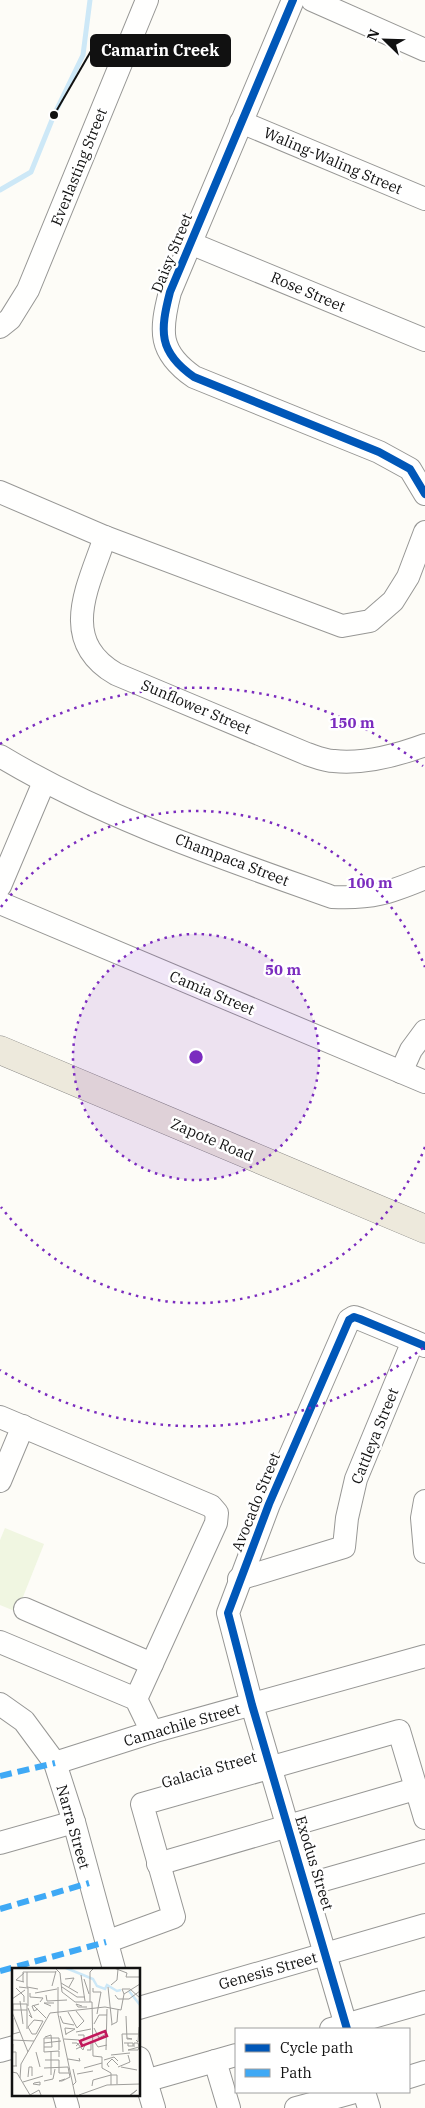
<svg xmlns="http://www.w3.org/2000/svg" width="425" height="2108" viewBox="0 0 425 2108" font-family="'IBM Plex Serif',serif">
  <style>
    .pitch { fill: #f0f6e1 }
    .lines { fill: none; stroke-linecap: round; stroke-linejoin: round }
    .stream { stroke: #cde8f7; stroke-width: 5 }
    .minor-casing { stroke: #979795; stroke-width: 24 }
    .major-casing { stroke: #858482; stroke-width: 29 }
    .minor { stroke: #fffffe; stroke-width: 22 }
    .major { stroke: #ede9dc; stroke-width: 28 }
    .quiet { stroke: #3fa9f5; stroke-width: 6; stroke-dasharray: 12 6; stroke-linecap: butt }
    .cycleway-casing { stroke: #fff; stroke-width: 11 }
    .cycleway { stroke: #0057b8; stroke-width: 8 }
    .ring { fill: none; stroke: #7b2cbf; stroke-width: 2.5; stroke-dasharray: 2.5 5 }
    .labels { text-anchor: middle; stroke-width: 5; stroke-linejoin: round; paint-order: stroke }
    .street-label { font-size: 15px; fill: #111; stroke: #fff }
    .inset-river { fill: none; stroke: #cde8f7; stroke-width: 2.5 }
    .inset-road { fill: none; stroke: #9f9e9b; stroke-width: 1 }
    .view { fill: #c2185b; fill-opacity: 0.15; stroke: #c2185b; stroke-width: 2.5 }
    .inset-edge { fill: none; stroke: #111; stroke-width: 2.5 }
    .centre { fill: #7b2cbf; stroke: #fff; stroke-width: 2.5 }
    .ring-label { font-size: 15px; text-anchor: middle; font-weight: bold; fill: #7b2cbf; stroke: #fff; stroke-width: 5; stroke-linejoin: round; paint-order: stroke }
    .leader { fill: none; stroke: #111; stroke-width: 2 }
    .callout-dot { fill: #111; stroke: #fff; stroke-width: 2 }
    .callout { fill: #111; stroke: #111; stroke-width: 2 }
    .callout-label { font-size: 16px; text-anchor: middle; font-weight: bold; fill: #fff }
  </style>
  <rect width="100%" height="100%" fill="#fdfcf7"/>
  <polygon class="pitch" points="5,1528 44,1544 17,1612 0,1605 0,1540"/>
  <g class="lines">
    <polyline class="stream" points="0,190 31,172 54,115 83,55 90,0"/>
    <defs>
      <g id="minor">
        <path d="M293 0 170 292C160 331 158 352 194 377L379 452 410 469 425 494"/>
        <polyline points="312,0 425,50"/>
        <polyline points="241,122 425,199"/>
        <polyline points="190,243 425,340"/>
        <polyline points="0,327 10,319 28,290 147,0"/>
        <polyline points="0,492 105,537 342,626 370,621 393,601 408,577 425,532"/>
        <path d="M105 537C88 587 58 640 116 674L307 754C316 757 325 761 334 761 363 764 398 755 425 745"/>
        <path d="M0 756C103 818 220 857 332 897 372 899 389 893 425 878"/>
        <polyline points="0,886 44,782"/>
        <polyline points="0,903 425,1082"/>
        <polyline points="401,1072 411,1050 425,1031"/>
        <polyline points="0,1417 211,1506 217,1513 216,1523 136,1699"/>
        <polyline points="0,1481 23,1426"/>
        <polyline points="425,1501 422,1518 425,1552"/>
        <polyline points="239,1579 344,1547 347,1518 356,1479 413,1341"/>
        <polyline points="25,1609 152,1664"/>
        <polyline points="0,1642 136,1699 152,1732"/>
        <polyline points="0,1704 24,1721 55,1763 74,1822 114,1969"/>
        <polyline points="55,1763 152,1732 425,1656"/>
        <polyline points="0,1843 74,1822"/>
        <polyline points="158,1864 415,1789"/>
        <polyline points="306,1885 425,1851"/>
        <polyline points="106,1942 174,1917 142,1804 399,1731 425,1818"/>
        <polyline points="139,2008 425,1925"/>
        <polyline points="331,2029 425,2002"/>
        <polyline points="347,2029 252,1705 228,1613 269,1504 349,1320 354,1317 360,1319 425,1346"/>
        <polyline points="0,2051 14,2047"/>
        <polyline points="139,2058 154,2108"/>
        <polyline points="215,2061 229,2108"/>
        <polyline points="409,2077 425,2072"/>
        <polyline points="145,2081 236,2055"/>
        <polyline points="364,2092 369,2108"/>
        <polyline points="64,2094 68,2108"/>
        <polyline points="296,2108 355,2092"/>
      </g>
      <polyline id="major" points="0,1050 425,1229"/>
    </defs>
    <use href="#minor" class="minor-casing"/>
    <use href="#major" class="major-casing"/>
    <use href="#minor" class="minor"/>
    <use href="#major" class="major"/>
    <g class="quiet">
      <polyline points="0,1776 55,1763"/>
      <polyline points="0,1909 89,1883"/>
      <polyline points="0,1971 106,1942"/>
    </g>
    <defs>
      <g id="cycleway">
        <path d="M293 0 170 292C160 331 158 352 194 377L379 452 410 469 425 494"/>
        <polyline points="347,2029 252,1705 228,1613 269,1504 349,1320 354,1317 360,1319 425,1346"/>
      </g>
    </defs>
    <use href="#cycleway" class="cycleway-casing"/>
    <use href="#cycleway" class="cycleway"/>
  </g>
  <circle cx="196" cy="1057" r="123" fill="#7b2cbf" fill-opacity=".12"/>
  <g class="ring">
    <circle cx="196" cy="1057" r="123"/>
    <path d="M425 1147A246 246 0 0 1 1 1207M1 907A246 246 0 0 1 425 967"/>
    <path d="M423 1348A369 369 0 0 1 0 1370M0 744A369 369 0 0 1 423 766"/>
  </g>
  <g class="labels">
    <g class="street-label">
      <text transform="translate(333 161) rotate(23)" y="5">Waling-Waling Street</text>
      <text transform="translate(79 167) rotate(-68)" y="5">Everlasting Street</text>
      <text transform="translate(172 253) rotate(-68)" y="5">Daisy Street</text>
      <text transform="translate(308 292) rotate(23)" y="5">Rose Street</text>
      <text transform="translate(196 707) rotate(23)" y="5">Sunflower Street</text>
      <text transform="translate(232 860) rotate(21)" y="5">Champaca Street</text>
      <text transform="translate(212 993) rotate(23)" y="5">Camia Street</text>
      <text transform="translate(212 1140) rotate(23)" y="5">Zapote Road</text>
      <text transform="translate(375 1436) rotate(-68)" y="5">Cattleya Street</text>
      <text transform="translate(256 1502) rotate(-68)" y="5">Avocado Street</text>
      <text transform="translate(182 1725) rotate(-16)" y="5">Camachile Street</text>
      <text transform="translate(209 1770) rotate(-16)" y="5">Galacia Street</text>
      <text transform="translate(73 1827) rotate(74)" y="5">Narra Street</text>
      <text transform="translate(314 1863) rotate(73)" y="5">Exodus Street</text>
      <text transform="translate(268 1971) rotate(-16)" y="5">Genesis Street</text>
    </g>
  </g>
  <g transform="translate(12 1968)">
    <rect width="128" height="128" fill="#fdfcf7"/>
    <path class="inset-river" d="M54 0 81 11 85 18 93 21 95 17 105 23 109 22M117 23 128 37"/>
    <path class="inset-road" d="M43 0 48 5 50 24 63 34H80L81 88 90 89V100L99 105V117M102 0 115 5 114 9H128M15 4V19L26 21M12 5 4 12 12 14M69 7 73 33M53 11 62 10 57 19M72 11 77 26M11 14V4H44M49 15 66 25M99 17 105 12 106 1M40 18 44 3M7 19 16 20V38M46 19V46L63 127M50 19 65 29H73M96 19 100 56M4 20 12 28V34M81 20V24H89L85 46M18 25V29L31 30 28 34M23 25 45 21M112 26 110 21H118L128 30M34 27 35 33 55 32M103 27 106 31H117L128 23M0 31 13 22M8 33 11 56M78 34V4L82 0M21 37 34 50M39 38 32 35H42M70 38 64 36 66 39H75M16 40 20 50 17 47M26 41 22 43 20 38 27 36M15 42H1V36H15V61M0 44 16 84M56 44 65 60 72 53 64 43M48 48 51 55 62 57M114 48 115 71H120L115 70M1 50V66L8 64M22 52 31 53 24 66H20L16 59ZM82 56 87 47H95M99 57 105 54 106 42M82 60 87 70 94 66M64 64 79 61M54 66 63 61 53 60V61L54 67M52 71 67 72 73 79M0 72 22 73M124 72 126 74 127 59M82 73 86 79 95 77M32 75 49 73M60 75H65L71 82 72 79M112 75H121V78H116V75M1 76 0 98H5M64 78 72 71V67H66M32 79H40L39 67 33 69M122 79V75H126L127 79 126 82H116L127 79M64 81 79 74V82H75M94 82 95 41M1 84H4V98M24 84 28 99M32 84V70H47V82M32 84 47 83V89M111 84 110 66H127M99 87 118 85M56 91 68 93 67 90M33 92H47V105H57M92 92 102 89 106 93M97 99 95 96 100 91 106 97M106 99 118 94 116 87M109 99 125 102M32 100 56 99 58 109 50 113H47L53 111M72 100 90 95M0 104 5 105 18 127M65 106 81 103M39 107V83M16 109 17 99H20V108M8 110 9 96 38 45 93 39 109 42 112 26 128 16M32 113 41 111 43 101M11 114 31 108M28 114V117L21 116 22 115ZM61 117 64 114 61 101M80 118 81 112 99 107H105V116M18 127 27 122 29 127M67 127 95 117 128 116M118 127 125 122 119 127"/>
    <path class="view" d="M93 63 95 68 70 78 68 73Z"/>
    <rect width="128" height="128" class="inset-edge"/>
  </g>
  <circle cx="196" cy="1057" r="8" class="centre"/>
  <g class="ring-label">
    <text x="352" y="728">150 m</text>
    <text x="370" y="888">100 m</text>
    <text x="283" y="975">50 m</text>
  </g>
  <path class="leader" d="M54 115L91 51"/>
  <circle class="callout-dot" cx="54" cy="115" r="5"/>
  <rect class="callout" x="91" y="35" width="139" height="31" rx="5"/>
  <g class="callout-label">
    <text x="160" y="56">Camarin Creek</text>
  </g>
  <rect x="235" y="2028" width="175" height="65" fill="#ffffff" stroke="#a0a0a0"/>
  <rect x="245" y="2044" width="25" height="8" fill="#0057b8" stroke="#a0a0a0"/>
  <text x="280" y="2053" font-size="15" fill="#111111">Cycle path</text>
  <rect x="245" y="2069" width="25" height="8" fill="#3fa9f5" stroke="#a0a0a0"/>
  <text x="280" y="2078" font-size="15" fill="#111111">Path</text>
  <g transform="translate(385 40) rotate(293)" stroke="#ffffff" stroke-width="4" paint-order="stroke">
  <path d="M0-4L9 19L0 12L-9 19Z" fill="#111111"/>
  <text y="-8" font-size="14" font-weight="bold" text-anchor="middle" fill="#111111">N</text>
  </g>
</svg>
